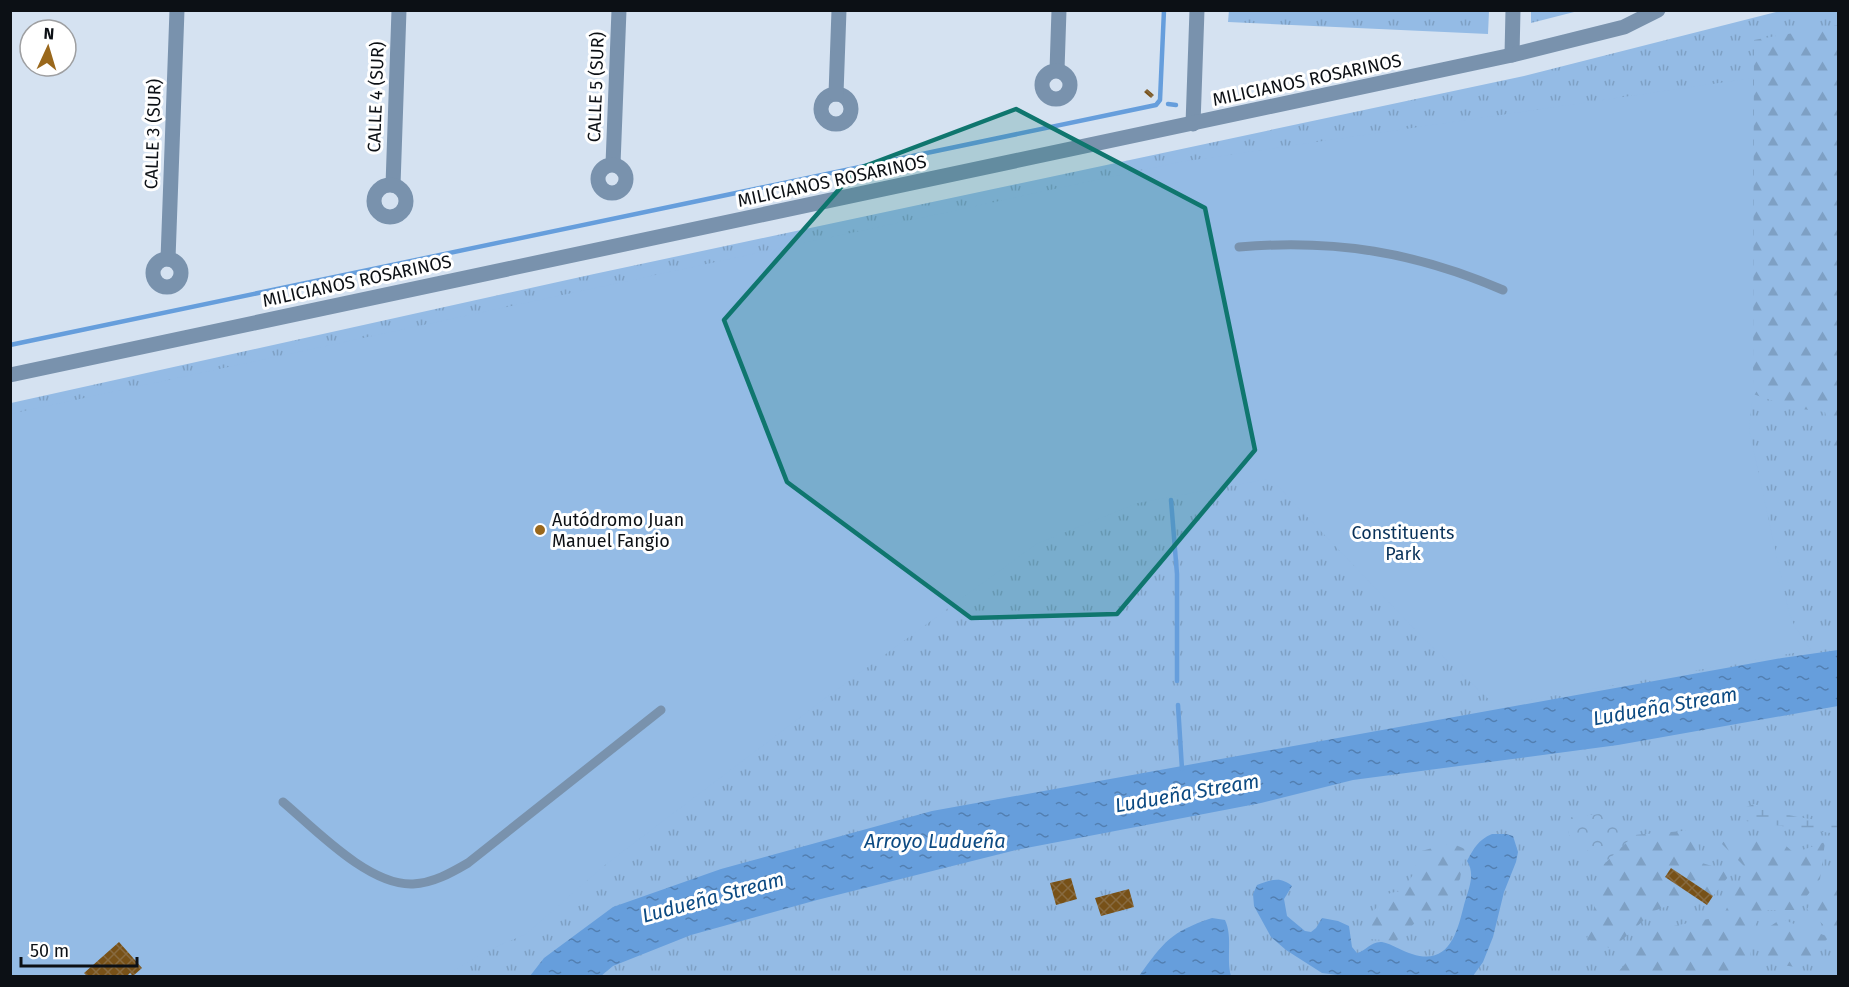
<svg xmlns="http://www.w3.org/2000/svg" width="1849" height="987" viewBox="0 0 1849 987" font-family="'Fira Sans',sans-serif">
  <style>
    .grass { fill: url(#grass-tufts) }
    .forest { fill: url(#forest-firs) }
    .wetland { fill: url(#wetland-marsh) }
    .park { fill: url(#park-crowns) }
    .garden { fill: #94bbe5 }
    .water { fill: url(#water-ripples) }
    .lines { fill: none; stroke-linecap: round; stroke-linejoin: round }
    .stream { stroke: #669edc; stroke-width: 4.5 }
    .building { fill: url(#building-cross-hatch) }
    .lane { stroke: #7992ad; stroke-width: 9 }
    .street { stroke: #7992ad; stroke-width: 15 }
    .marked { fill: #0f766e; fill-opacity: 0.2; stroke: #0f766e; stroke-width: 4.5; stroke-linejoin: round }
    .poi-dot { fill: #9a681c; stroke: #fff; stroke-width: 2 }
    .labels { text-anchor: middle; stroke-width: 6; stroke-linejoin: round; paint-order: stroke }
    .street-label { font-size: 18px; fill: #0c1015; stroke: #fff }
    .poi-label { font-size: 18px; fill: #0c1015; stroke: #fff; text-anchor: start }
    .park-label { font-size: 18px; fill: #083159; stroke: #fff }
    .water-label { font-size: 20px; font-style: italic; fill: #0c4a82; stroke: #fff }
  </style>
  <defs>
    <pattern id="grass-tufts" width="24" height="20" patternUnits="userSpaceOnUse" patternTransform="scale(1.5)"><rect width="24" height="20" fill="#94bbe5"/><path d="M3 7l-1-3M5 7V3M7 7l1-3M15 17l-1-3M17 17v-4M19 17l1-3" fill="none" stroke="#7ea0c4"/></pattern>
    <pattern id="forest-firs" width="22" height="20" patternUnits="userSpaceOnUse" patternTransform="scale(1.5)"><rect width="22" height="20" fill="#94bbe5"/><path d="M5 1l3.5 6h-7zM16 11l3.5 6h-7z" fill="#7ea0c4"/></pattern>
    <pattern id="wetland-marsh" width="20" height="14" patternUnits="userSpaceOnUse" patternTransform="scale(1.5)"><rect width="20" height="14" fill="#94bbe5"/><path d="M1 5h8M5 5V1M11 12h8M15 12V8" fill="none" stroke="#7ea0c4"/></pattern>
    <pattern id="park-crowns" width="20" height="18" patternUnits="userSpaceOnUse" patternTransform="scale(1.5)"><rect width="20" height="18" fill="#94bbe5"/><path d="M2 6a3 3 0 1 1 6 0M12 15a3 3 0 1 1 6 0" fill="none" stroke="#7ea0c4"/></pattern>
    <pattern id="water-ripples" width="26" height="14" patternUnits="userSpaceOnUse" patternTransform="scale(1.5)"><rect width="26" height="14" fill="#669edc"/><path d="M2 4q2-2 4 0t4 0M15 11q2-2 4 0t4 0" fill="none" stroke="#527fb1"/></pattern>
    <pattern id="building-cross-hatch" width="8" height="8" patternUnits="userSpaceOnUse" patternTransform="scale(1.5)"><rect width="8" height="8" fill="#775118"/><path d="M0 0l8 8M0 8l8-8" fill="none" stroke="#876a40"/></pattern>
  </defs>
  <rect width="100%" height="100%" fill="#d5e2f1"/>
  <g class="grass">
    <polygon points="1229,10 1489,11 1488,34 1228,22"/>
    <polygon points="1531,11 1531,10 1578,11 1531,23"/>
    <polygon points="1780,11 1838,11 1838,976 11,976 11,403 594,274 1524,76"/>
  </g>
  <g class="forest">
    <polygon points="1838,25 1838,470 1825,412 1794,408 1753,394 1754,40"/>
    <polygon points="1695,830 1702,863 1732,872 1713,896 1671,868 1694,896 1654,911 1612,949 1587,939 1604,864 1634,835"/>
    <polygon points="1776,837 1794,853 1825,842 1820,879 1796,910 1764,910 1750,933 1751,966 1741,976 1594,976 1619,971 1654,930 1723,916 1746,868 1720,842"/>
    <polygon points="1451,843 1465,849 1460,879 1434,915 1419,919 1396,941 1369,939 1366,919 1390,893 1401,891 1416,871 1414,853"/>
    <polygon points="1838,878 1838,939 1807,909 1825,883"/>
    <polygon points="1781,919 1829,937 1801,968 1763,962 1763,931"/>
  </g>
  <path class="wetland" d="M1754 804C1784 814 1806 822 1838 820V834L1746 821 1742 815 1741 809Z"/>
  <polygon class="park" points="1617,812 1634,835 1604,864 1569,835 1565,818"/>
  <polygon class="garden" points="1753,78 1753,394 1749,429 1789,613 1795,627 1811,650 1496,706 1423,638 1274,482 1268,479 1138,503 1036,544 831,694 605,865 526,934 484,952 444,976 11,976 10,414 1180,162"/>
  <g class="water">
    <polygon points="1838,650 1838,706 1618,745 1353,780 1261,803 1016,850 817,900 691,935 613,966 601,976 530,976 544,958 613,907 721,869 932,811 1782,658"/>
    <path d="M1492 834H1506L1513 836 1518 852 1516 862 1504 892 1493 937 1483 962 1473 976H1345L1322 973 1286 950 1271 937 1254 906 1253 894 1257 885C1270 880 1280 876 1292 886L1284 899 1287 916 1305 931 1311 932 1316 928 1322 918 1338 921 1349 926 1352 947 1357 953C1366 951 1371 941 1382 942 1392 944 1402 951 1412 954 1449 966 1457 933 1464 905 1468 890 1476 875 1467 861 1474 848 1478 840 1492 834Z"/>
    <path d="M1212 918 1225 920C1233 937 1226 958 1231 976H1139C1164 942 1170 932 1212 918Z"/>
  </g>
  <g class="lines">
    <g class="stream">
      <polyline points="1168,104 1176,105"/>
      <polyline points="10,345 1156,105 1160,100 1164,10"/>
      <polyline points="1171,500 1177,574 1177,681"/>
      <polyline points="1178,705 1182,769"/>
    </g>
  </g>
  <g class="building">
    <polygon points="1147,89 1154,95 1151,98 1144,92"/>
    <polygon points="1671,868 1713,896 1707,905 1665,877"/>
    <polygon points="1071,878 1077,899 1056,905 1050,883"/>
    <polygon points="1129,889 1134,907 1101,916 1095,898"/>
    <polygon points="119,942 142,968 133,976 130,973 127,976 87,976 84,973"/>
  </g>
  <g class="lines">
    <g class="lane">
      <path d="M1239 247C1335 239 1415 252 1503 290"/>
      <path d="M283 802C315 829 369 886 413 884 433 883 451 873 468 863L661 710"/>
    </g>
    <g class="street">
      <polyline points="1512,55 1513,10"/>
      <polyline points="1057,70 1059,10"/>
      <circle cx="1056" cy="85" r="14"/>
      <circle cx="836" cy="109" r="15"/>
      <polyline points="836,94 839,10"/>
      <polyline points="1193,124 1197,10"/>
      <polyline points="613,164 619,10"/>
      <circle cx="612" cy="179" r="14"/>
      <polyline points="393,185 399,10"/>
      <circle cx="390" cy="201" r="16"/>
      <circle cx="167" cy="273" r="14"/>
      <polyline points="168,259 177,10"/>
      <polyline points="10,375 1512,55 1624,27 1658,10"/>
    </g>
  </g>
  <path class="marked" d="M1016 109 1205 208 1255 450 1117 614 971 618 787 482 724 320 857 169Z"/>
  <circle class="poi-dot" cx="540" cy="530" r="6"/>
  <g class="labels">
    <g class="street-label">
      <text transform="translate(1307 80) rotate(-12)" y="6">MILICIANOS ROSARINOS</text>
      <text transform="translate(596 87) rotate(-88)" y="6">CALLE 5 (SUR)</text>
      <text transform="translate(376 97) rotate(-88)" y="6">CALLE 4 (SUR)</text>
      <text transform="translate(153 134) rotate(-88)" y="6">CALLE 3 (SUR)</text>
      <text transform="translate(832 181) rotate(-12)" y="6">MILICIANOS ROSARINOS</text>
      <text transform="translate(357 281) rotate(-12)" y="6">MILICIANOS ROSARINOS</text>
    </g>
    <g class="poi-label">
      <text x="552" y="526">Autódromo Juan<tspan x="552" dy="21">Manuel Fangio</tspan></text>
    </g>
    <g class="park-label">
      <text x="1403" y="539">Constituents<tspan x="1403" dy="21">Park</tspan></text>
    </g>
    <g class="water-label">
      <text transform="translate(1665 706) rotate(-10)" y="7">Ludueña Stream</text>
      <text transform="translate(1187 793) rotate(-10)" y="7">Ludueña Stream</text>
      <text x="935" y="848">Arroyo Ludueña</text>
      <text transform="translate(713 897) rotate(-15)" y="7">Ludueña Stream</text>
    </g>
  </g>
  <rect width="1849" height="987" fill="none" stroke="#0c1015" stroke-width="24"/>
  <g transform="translate(48 48) rotate(4)"><circle r="28" fill="#ffffff" stroke="#9e9fa1" stroke-width="1.5"/>
  <path d="M0-4.5L10 22L0 15L-10 22Z" fill="#9a681c"/>
  <text y="-9" font-size="16" font-weight="bold" text-anchor="middle" fill="#0c1015">N</text>
  </g>
  <path d="M21 957v9h116v-9" fill="none" stroke="#0c1015" stroke-width="3"/>
  <text x="30" y="957" font-size="18" fill="#0c1015" stroke="#ffffff" stroke-width="4.5" paint-order="stroke">50 m</text>
</svg>
